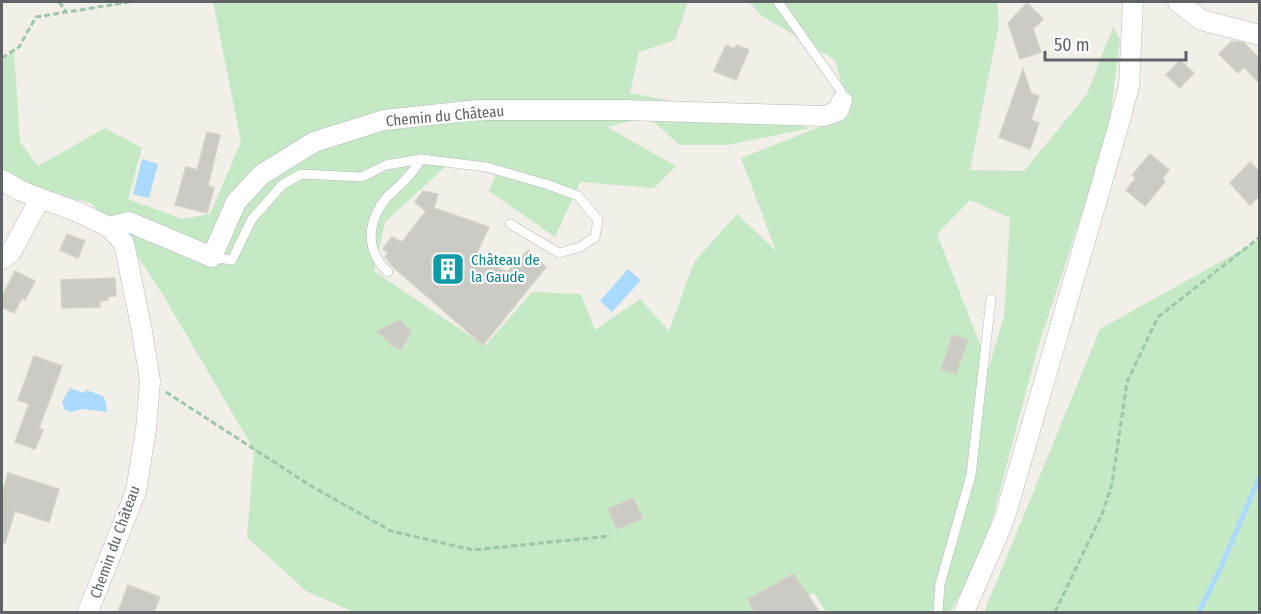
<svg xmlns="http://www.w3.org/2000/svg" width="1261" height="614" viewBox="0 0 1261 614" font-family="'Fira Sans Condensed',sans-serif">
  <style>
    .green { fill: #c5e8c5; fill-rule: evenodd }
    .water { fill: #aadaff }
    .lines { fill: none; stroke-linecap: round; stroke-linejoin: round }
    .stream { stroke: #aadaff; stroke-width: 5 }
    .building { fill: #cccac5; stroke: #d6d1c6; stroke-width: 1.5 }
    .service-casing { stroke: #b5b8bc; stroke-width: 10 }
    .minor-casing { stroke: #b5b8bc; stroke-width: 21 }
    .path { stroke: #9cc7a9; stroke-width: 3; stroke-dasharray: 6 3; stroke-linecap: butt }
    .service { stroke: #fff; stroke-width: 9 }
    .minor { stroke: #fff; stroke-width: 20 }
    .labels { text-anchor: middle; stroke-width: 4.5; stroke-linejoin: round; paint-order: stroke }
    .street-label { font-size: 15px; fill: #5f6368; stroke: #fff }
    .culture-label { font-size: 15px; fill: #0d838f; stroke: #fff; text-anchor: start }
  </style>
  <rect width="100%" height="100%" fill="#f1efe8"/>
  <g class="green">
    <path d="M213 2H688L675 40 639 52 630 93 811 128 727 145H680L648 117 607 127 676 166 654 188 580 182 555 237 489 191 496 175 455 158 385 222 374 271 485 346 532 292 581 294 595 330 640 299 669 331 694 262 737 214 776 251 741 158 850 115 835 60 759 14 750 2H997L999 24 970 170 1024 171 1087 94 1113 27 1120 40 1108 134 1038 347 983 554 950 612H826L814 593 775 612H354L306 591 247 537 254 450 163 295 129 243 91 203 29 188 2 172V61L14 50 20 142 38 166 105 128 142 148 128 199 182 219 210 214 241 142ZM970 200 1010 218 1004 316 989 367 937 234Z"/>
    <polygon points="1259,240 1259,612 984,612 1100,329"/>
  </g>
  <g class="water">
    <polygon points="142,159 158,164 149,198 133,194"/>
    <polygon points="628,269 641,280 612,312 600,301"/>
    <polygon points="70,388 84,393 86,390 103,396 106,403 107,412 83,409 71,412 65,410 62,402"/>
  </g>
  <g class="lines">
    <polyline class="stream" points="1199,612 1222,565 1260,476"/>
  </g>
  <g class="building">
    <polygon points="1027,3 1043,19 1033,29 1041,52 1020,59 1008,23"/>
    <polygon points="1232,41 1234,43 1235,41 1244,43 1260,59 1260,84 1244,67 1238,73 1219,54"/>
    <polygon points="726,45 734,49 737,45 749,50 736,80 714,71"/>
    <polygon points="1180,60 1194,73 1180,88 1166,75"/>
    <polygon points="1023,69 1031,93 1039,96 1031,120 1039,123 1030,149 999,137"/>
    <polygon points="207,132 220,135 208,186 214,188 207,213 175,205 186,167 197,170"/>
    <polygon points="1150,154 1169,170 1162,179 1165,182 1145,206 1126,190 1136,178 1132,175"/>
    <polygon points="1250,162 1260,172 1260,195 1250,205 1230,183"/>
    <polygon points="423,191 438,194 434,208 489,227 475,257 507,272 528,250 546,267 483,345 393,267 385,257 388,253 383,249 392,237 402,242 426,211 415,202"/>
    <polygon points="67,234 85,241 78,258 60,250"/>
    <polygon points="15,271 35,281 25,300 22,298 14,313 2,307 2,297"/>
    <polygon points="115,278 116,296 108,296 108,300 100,301 100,307 62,308 61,280"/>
    <polygon points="400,320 411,332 401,350 397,346 395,348 377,331"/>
    <polygon points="953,335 968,340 956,374 941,369"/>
    <polygon points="34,356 62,366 39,428 43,430 35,449 15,442 29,404 18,400"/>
    <polygon points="8,473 59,489 49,522 15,511 5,543 2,542 2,495"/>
    <polygon points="633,498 643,518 617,529 608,509"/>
    <polygon points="794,574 819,612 754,612 748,599"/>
    <polygon points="128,585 160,597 154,612 118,612"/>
  </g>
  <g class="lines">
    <defs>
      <g id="service">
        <polyline points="778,2 841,91 842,101"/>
        <polyline points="212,257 232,260 252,219 282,185 301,174 362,177 386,165 421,159 486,167 549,185 578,196 598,220 595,237 580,247 559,253 510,224"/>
        <path d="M388 272C368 253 366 229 381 205 386 196 396 189 404 181 410 175 416 167 421 159"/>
        <polyline points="938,612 940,584 971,475 991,299"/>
      </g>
      <g id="minor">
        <polyline points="1178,2 1201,20 1260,35"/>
        <polyline points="2,180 21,191 80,213 109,227 124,243 142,331 150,381 146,429 136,491 88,612"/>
        <polyline points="109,227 129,222 212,257 236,202 261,175 314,142 384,120 478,110 625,110 824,116 838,111 842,101"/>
        <polyline points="2,259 11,252 40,199"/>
        <polyline points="964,612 1004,520 1118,127 1129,86 1133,2"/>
      </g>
    </defs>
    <use href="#service" class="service-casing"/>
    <use href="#minor" class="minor-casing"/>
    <g class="path">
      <polyline points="59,2 66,11"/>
      <polyline points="2,58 19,47 36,17 129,2"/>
      <polyline points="166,392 311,486 391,531 473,550 610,536"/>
      <polyline points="1055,612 1102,514 1112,484 1127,382 1158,317 1260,237"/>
    </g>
    <use href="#service" class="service"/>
    <use href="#minor" class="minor"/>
  </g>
  <defs>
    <symbol id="building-square" viewBox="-11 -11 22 22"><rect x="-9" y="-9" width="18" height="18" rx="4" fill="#0f9aa8" stroke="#fff"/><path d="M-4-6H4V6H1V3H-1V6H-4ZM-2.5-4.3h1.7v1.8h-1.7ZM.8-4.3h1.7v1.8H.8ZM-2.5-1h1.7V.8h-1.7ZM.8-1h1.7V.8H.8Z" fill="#fff"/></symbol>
  </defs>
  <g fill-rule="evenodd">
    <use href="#building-square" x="429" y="250" width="38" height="38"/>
  </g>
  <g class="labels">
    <g class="street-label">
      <text transform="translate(445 116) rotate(-5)" y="5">Chemin du Château</text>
      <text transform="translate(115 542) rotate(-70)" y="5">Chemin du Château</text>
    </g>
    <g class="culture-label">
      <text x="471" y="265">Château de<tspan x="471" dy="17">la Gaude</tspan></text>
    </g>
  </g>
  <rect width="1261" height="614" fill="none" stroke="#5f6368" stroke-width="6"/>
  <path d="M1045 51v9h141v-9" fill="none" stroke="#5f6368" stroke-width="3"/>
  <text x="1054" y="51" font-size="18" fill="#5f6368" stroke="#ffffff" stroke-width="4.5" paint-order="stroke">50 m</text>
</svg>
